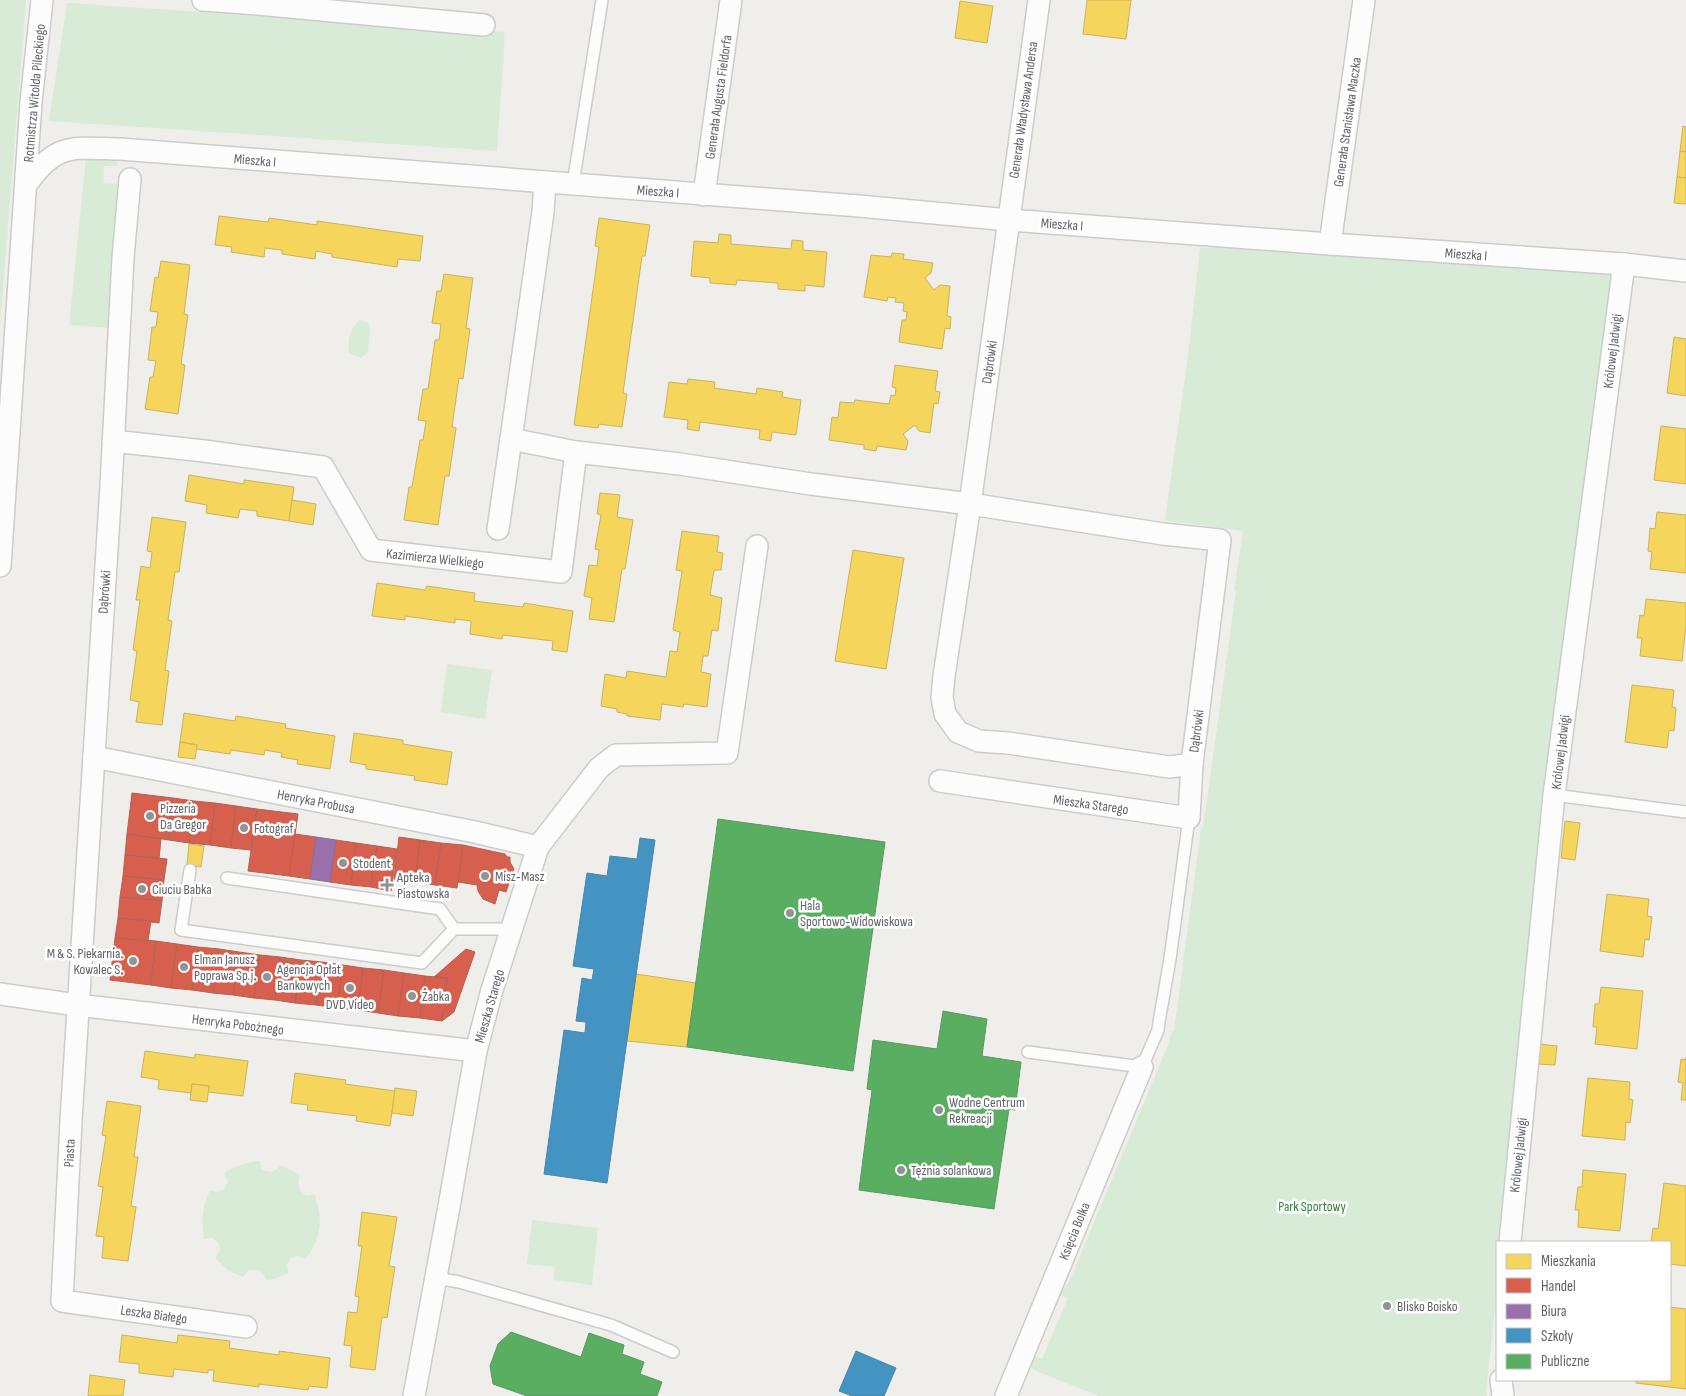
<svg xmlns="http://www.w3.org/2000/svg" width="1686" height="1396" viewBox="0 0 1686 1396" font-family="'Sofia Sans Condensed',sans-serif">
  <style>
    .green { fill: #d8ebd6 }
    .homes { fill: #f6d55c; stroke: #c9b360 }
    .shops { fill: #d6604d; stroke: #b26155 }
    .offices { fill: #9970ab; stroke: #886c97 }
    .schools { fill: #4393c3; stroke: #4b85a8 }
    .public { fill: #5aae61; stroke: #5c9863 }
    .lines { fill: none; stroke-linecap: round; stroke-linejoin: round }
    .lane-casing { stroke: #cbcccc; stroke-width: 14 }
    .street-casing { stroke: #cbcccc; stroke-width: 24 }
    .lane { stroke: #fdfcfc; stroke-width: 11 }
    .street { stroke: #fdfcfc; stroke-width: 21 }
    .poi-dot { fill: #919496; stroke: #fff; stroke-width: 2 }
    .labels { text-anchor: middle; stroke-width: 5; stroke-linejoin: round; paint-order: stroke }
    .street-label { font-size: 14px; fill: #5f6368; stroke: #fff }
    .poi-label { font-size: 14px; fill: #5f6368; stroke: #fff; text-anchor: start }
    .park-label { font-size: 14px; fill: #348238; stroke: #fff }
  </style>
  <rect width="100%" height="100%" fill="#efeeea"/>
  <g class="green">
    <polygon points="0,0 26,0 0,325"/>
    <polygon points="67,3 505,32 497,151 49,121"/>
    <polygon points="86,158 117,160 118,166 104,166 103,183 117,184 110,328 69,325"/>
    <polygon points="1330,244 1624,264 1503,1242 1497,1242 1497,1289 1486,1392 1487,1396 1099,1396 1036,1371 1032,1368 1030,1364 1035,1356 1042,1359 1068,1298 1060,1295 1070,1280 1168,1045 1172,1031 1174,1031 1201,828 1203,828 1236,591 1234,590 1243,531 1165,520 1188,356 1200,248"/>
    <path d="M360 320 367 322 370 329 368 352 361 358 349 353C347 341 350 328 360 320Z"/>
    <polygon points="447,664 492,670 485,719 441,712"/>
    <path d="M260 1161 261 1169C271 1174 274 1172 281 1165L300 1175C297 1185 298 1189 306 1196L314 1194C324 1219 321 1237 306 1259L298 1256 291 1258 287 1265 289 1273 277 1278 266 1280C262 1271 259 1268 249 1270L243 1277 229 1271 215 1258 220 1250 219 1243 212 1238 204 1239C201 1219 202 1209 210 1190L217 1192 224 1189 228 1181 224 1173C236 1166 246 1162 260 1161Z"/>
    <polygon points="532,1220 598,1228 592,1285 554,1280 555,1267 527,1264"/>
  </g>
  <g class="homes">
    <polygon points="1087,0 1131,0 1126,39 1083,34"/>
    <polygon points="960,1 993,6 987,43 955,38"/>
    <polygon points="1683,126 1686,127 1686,152 1680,151"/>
    <polygon points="1680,151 1686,152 1686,178 1677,177"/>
    <polygon points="1677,177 1686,178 1686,204 1674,203"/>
    <polygon points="219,216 268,222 269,218 317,225 317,221 423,236 420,261 398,259 397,267 332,257 332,254 316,251 315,259 282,254 282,250 265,248 264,257 231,252 232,247 215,245"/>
    <polygon points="599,218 650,225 645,256 642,256 623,393 627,394 622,427 599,424 598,428 574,425 599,247 595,246"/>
    <polygon points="719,234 731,235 731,244 791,249 792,240 803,241 803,250 827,252 824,287 805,285 805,291 778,289 778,283 737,280 736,285 710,283 710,278 691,276 694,241 718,243"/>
    <polygon points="892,253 904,254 903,259 933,263 931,273 925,278 934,290 940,285 950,286 947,316 951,317 950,329 945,328 942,349 899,342 902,320 906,320 907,312 903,311 904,303 895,302 896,298 888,297 887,301 864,297 871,255 891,257"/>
    <polygon points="161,261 190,265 184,314 188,315 181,364 185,365 178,414 145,409 150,377 153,377 156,361 148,360 152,327 156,327 158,312 150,311 155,277 158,278"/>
    <polygon points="444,274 473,278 466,328 470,329 463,379 459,378 452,427 456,428 449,476 445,476 438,525 404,520 409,487 412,487 420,440 423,440 426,421 418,420 423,389 428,389 435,340 439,340 441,324 432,323 437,291 441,291"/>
    <polygon points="1674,337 1686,339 1686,396 1667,393"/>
    <polygon points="895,365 938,371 935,391 940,392 938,404 934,403 930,433 919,431 915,425 903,434 908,441 906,450 877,446 876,451 864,449 864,445 829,440 832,417 838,418 840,402 854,403 855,400 889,404 891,395 895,396 896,388 892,387"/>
    <polygon points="688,379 715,382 714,388 756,394 757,388 783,392 782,397 801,400 796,435 772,432 771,441 759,439 760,430 700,422 699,431 687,429 688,420 664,417 669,382 687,384"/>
    <polygon points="1661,426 1686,429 1686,484 1654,480"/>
    <polygon points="189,475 244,484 244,480 294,487 289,521 257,516 257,511 240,509 238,518 206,513 207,505 185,501"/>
    <polygon points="600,493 620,495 617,517 633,520 625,569 622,569 614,622 589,619 592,598 584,596 589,565 597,566 599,550 595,549 601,515 597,514"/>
    <polygon points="292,500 316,504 313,525 289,521"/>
    <polygon points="1657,512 1686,515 1686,573 1650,569 1652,552 1648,551 1650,528 1655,529"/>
    <polygon points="152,517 186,522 179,572 175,572 168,620 172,621 165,670 169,671 162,725 136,722 139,702 130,700 137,651 133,650 140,600 136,600 141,566 150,568 152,552 147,551"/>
    <polygon points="682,531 719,536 717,552 723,553 721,570 714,570 710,595 722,598 718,631 712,630 708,656 703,656 701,672 711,674 707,707 684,704 683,707 662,704 660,720 627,716 627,714 617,712 617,709 601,706 605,674 626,678 627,671 666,677 670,651 677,652 680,632 673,630 682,571 676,570"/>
    <polygon points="853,550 904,558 886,669 835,661"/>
    <polygon points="377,583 425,590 427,586 475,593 474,601 523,607 524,603 573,611 567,652 552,650 553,641 503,635 502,639 470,634 471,621 455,619 455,623 405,616 405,620 372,616"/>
    <polygon points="1646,599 1686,603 1686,625 1682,661 1640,656 1642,638 1637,638 1640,615 1644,616"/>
    <polygon points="1632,685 1674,690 1672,707 1676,708 1674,731 1669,730 1667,748 1625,742"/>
    <polygon points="184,713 235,721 236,716 286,724 285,728 335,736 330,769 297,764 298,760 281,757 282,753 265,750 264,755 231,750 230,754 196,749 197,745 180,742"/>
    <polygon points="354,733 403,740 403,744 452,752 447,785 414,780 415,776 366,769 366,765 350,762"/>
    <polygon points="180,742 197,745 195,759 178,757"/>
    <polygon points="1565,821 1580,823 1575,860 1561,858"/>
    <polygon points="189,844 204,846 201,867 187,865"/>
    <polygon points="1607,894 1649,899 1647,916 1652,917 1649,940 1645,939 1643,957 1600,951"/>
    <polygon points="636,974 696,983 687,1047 627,1041"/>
    <polygon points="1601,987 1643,991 1637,1049 1595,1044 1597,1027 1593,1027 1595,1004 1599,1004"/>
    <polygon points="1540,1044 1557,1046 1555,1065 1538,1064"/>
    <polygon points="145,1051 195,1058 195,1054 248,1061 243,1096 208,1092 209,1086 192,1084 191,1093 158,1089 159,1080 141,1077"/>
    <polygon points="1686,1057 1686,1100 1681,1100 1683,1083 1678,1082 1681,1059 1686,1060"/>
    <polygon points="295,1073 346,1080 345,1084 395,1091 390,1126 356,1121 357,1116 307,1110 308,1105 291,1103"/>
    <polygon points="1588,1078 1630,1082 1629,1099 1633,1100 1630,1123 1626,1122 1625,1140 1582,1136"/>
    <polygon points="192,1084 209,1086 207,1102 190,1100"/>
    <polygon points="395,1088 417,1091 413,1116 392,1113"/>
    <polygon points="107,1101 141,1106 134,1157 138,1157 131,1206 136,1207 128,1261 102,1258 104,1237 96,1236 103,1187 98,1186 106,1136 102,1135"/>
    <polygon points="1583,1170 1626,1174 1620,1231 1578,1227 1579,1210 1575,1210 1578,1187 1582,1187"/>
    <polygon points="1664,1183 1686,1186 1686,1266 1670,1264 1670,1242 1651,1242 1653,1228 1658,1229"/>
    <polygon points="362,1212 397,1217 389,1266 395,1267 387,1318 382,1317 375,1370 350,1367 352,1346 344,1345 348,1312 357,1313 359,1297 355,1296 362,1246 358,1246"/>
    <polygon points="1670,1307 1686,1309 1686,1389 1636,1383 1637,1380 1670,1380"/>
    <polygon points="122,1335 177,1343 178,1335 230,1341 229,1348 279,1355 279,1351 330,1358 327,1388 309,1386 308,1390 259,1384 259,1387 213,1381 214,1370 208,1370 208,1373 174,1369 173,1377 139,1373 139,1364 119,1362"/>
    <polygon points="90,1375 125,1380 123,1396 88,1396"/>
  </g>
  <g class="shops">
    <polygon points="132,793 173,798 169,840 127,834"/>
    <polygon points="173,798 194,801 189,843 169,840"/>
    <polygon points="194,801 215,803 210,845 189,843"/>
    <polygon points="215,803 236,806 231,848 210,845"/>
    <polygon points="236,806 257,809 251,850 231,848"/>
    <polygon points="257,809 298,814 289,876 248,871"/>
    <polygon points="127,834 161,839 159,859 125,855"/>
    <polygon points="295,834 316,837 310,879 289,876"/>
    <polygon points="399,837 420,840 415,882 394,879"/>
    <polygon points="336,840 356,843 351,885 330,882"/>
    <polygon points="420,840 441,843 435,885 415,882"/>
    <polygon points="356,843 377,846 371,887 351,885"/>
    <polygon points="441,843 463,845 457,888 435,885"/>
    <polygon points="463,845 505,854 507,857 510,857 510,862 514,869 506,892 499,890 495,904 483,899 478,891 477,885 458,882"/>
    <polygon points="377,846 397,849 391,891 371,887"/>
    <polygon points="125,855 167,859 164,880 123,876"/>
    <polygon points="123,876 164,880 162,901 120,897"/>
    <polygon points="120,897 162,901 159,923 118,918"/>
    <polygon points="118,918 151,921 148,941 115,938"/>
    <polygon points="115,938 156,941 151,985 110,980"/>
    <polygon points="156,941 177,944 171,988 151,985"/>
    <polygon points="177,944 198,947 192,990 171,988"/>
    <polygon points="198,947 219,949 213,993 192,990"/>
    <polygon points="219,949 239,952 233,995 213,993"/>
    <polygon points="466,949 475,952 454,1012 442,1021 443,1011 449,1006 451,995 446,989 447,978 434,977"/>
    <polygon points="239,952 260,955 254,998 233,995"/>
    <polygon points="260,955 280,957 275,1000 254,998"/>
    <polygon points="280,957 301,960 295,1003 275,1000"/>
    <polygon points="301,960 322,962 316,1005 295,1003"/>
    <polygon points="322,962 343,965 337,1008 316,1005"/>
    <polygon points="343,965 363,968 358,1010 337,1008"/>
    <polygon points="363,968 384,970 378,1013 358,1010"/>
    <polygon points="384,970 404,973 398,1016 378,1013"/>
    <polygon points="404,973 425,976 420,1018 398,1016"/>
    <polygon points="425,976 447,978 446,989 451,995 449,1006 443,1011 442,1021 420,1018"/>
  </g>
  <polygon class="offices" points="316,837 336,840 330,882 310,879"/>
  <g class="schools">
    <polygon points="640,838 655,840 607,1183 544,1174 564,1030 585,1033 586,1022 576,1021 582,978 592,980 594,969 573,966 587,873 607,876 610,856 637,859"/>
    <polygon points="856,1351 896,1368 884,1396 852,1396 839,1391"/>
  </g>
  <g class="public">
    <polygon points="718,819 885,842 853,1071 687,1047"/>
    <polygon points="943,1011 987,1019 982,1056 1021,1062 1015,1110 1009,1109 994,1209 859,1190 872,1090 867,1089 873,1040 937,1049"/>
    <polygon points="511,1332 581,1357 589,1333 624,1345 622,1354 644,1362 640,1374 662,1382 657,1396 527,1396 493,1384 490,1366 498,1344"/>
  </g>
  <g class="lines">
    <defs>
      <g id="lane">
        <polyline points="573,184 602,0"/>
        <polyline points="1554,795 1686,812"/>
        <polyline points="190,870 181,930 422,963 454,929"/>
        <polyline points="227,878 440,909 454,929 512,929"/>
        <polyline points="1028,1052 1142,1067 1158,1030 1159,1022 1170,959 1189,818"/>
        <polyline points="436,1278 459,1282 611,1325 673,1352"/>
      </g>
      <g id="street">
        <polyline points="203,0 246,3 246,0"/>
        <polyline points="1039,0 970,504 944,676 942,697 945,714 958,732 979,741 1008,743 1169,767 1192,764"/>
        <polyline points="246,3 484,25"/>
        <polyline points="130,179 123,258 111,486 71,1121 62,1301 246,1327"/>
        <path d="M26 185C56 142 72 148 120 149L859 206 1009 220 1330 244 1624 264 1686 271"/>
        <polyline points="704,195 731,0"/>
        <polyline points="1330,244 1364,0"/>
        <polyline points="113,441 204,451 323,467 371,550 561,572 576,452 511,439 543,212 545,182"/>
        <polyline points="576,452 680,464 811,484 970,504 1163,534 1220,540 1192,764 1189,818 940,781"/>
        <polyline points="498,529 511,439"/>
        <polyline points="0,566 31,102 42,0"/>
        <polyline points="94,757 475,832 538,847"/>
        <polyline points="0,994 77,1005 476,1051"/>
        <polyline points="1510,1242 1554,795 1624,264"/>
        <polyline points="1501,1380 1503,1396"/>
        <polyline points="414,1396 450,1201 476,1051 492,990 538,847 599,768 616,755 727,753 757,546"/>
        <polyline points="1006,1396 1142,1067"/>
      </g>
    </defs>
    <use href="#lane" class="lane-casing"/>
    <use href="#street" class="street-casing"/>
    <use href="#lane" class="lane"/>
    <use href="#street" class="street"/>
  </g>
  <g class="poi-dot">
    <circle cx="150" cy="816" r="5"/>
    <circle cx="244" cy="828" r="5"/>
    <circle cx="343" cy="863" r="5"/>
    <circle cx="485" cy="876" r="5"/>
    <path d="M384.5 877.5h5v5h5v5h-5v5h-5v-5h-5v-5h5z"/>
    <circle cx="142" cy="889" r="5"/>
    <circle cx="790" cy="913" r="5"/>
    <circle cx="133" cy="961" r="5"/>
    <circle cx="184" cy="967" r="5"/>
    <circle cx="267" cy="977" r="5"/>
    <circle cx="350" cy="988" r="5"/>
    <circle cx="412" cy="996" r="5"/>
    <circle cx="939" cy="1110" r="5"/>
    <circle cx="901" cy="1170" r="5"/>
    <circle cx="1387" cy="1306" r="5"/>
  </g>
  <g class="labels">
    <g class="street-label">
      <text transform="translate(34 93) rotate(-85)" y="5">Rotmistrza Witolda Pileckiego</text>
      <text transform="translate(718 97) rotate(-82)" y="5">Generała Augusta Fieldorfa</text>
      <text transform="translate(1023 110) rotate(-82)" y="5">Generała Władysława Andersa</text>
      <text transform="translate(1347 122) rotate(-82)" y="5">Generała Stanisława Maczka</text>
      <text transform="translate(255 160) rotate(5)" y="5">Mieszka I</text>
      <text transform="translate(658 191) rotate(4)" y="5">Mieszka I</text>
      <text transform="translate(1062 224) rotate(4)" y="5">Mieszka I</text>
      <text transform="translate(1466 254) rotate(4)" y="5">Mieszka I</text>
      <text transform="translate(1612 351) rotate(-83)" y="5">Królowej Jadwigi</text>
      <text transform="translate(989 362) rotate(-82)" y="5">Dąbrówki</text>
      <text transform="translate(435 558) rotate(6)" y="5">Kazimierza Wielkiego</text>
      <text transform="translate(104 592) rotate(-86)" y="5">Dąbrówki</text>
      <text transform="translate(1196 731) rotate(-83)" y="5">Dąbrówki</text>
      <text transform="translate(1560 752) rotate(-83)" y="5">Królowej Jadwigi</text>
      <text transform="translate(316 801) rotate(11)" y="5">Henryka Probusa</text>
      <text transform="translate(1091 804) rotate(8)" y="5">Mieszka Starego</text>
      <text transform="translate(489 1006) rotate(-74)" y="5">Mieszka Starego</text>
      <text transform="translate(238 1024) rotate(7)" y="5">Henryka Pobożnego</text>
      <text transform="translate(69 1153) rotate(-87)" y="5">Piasta</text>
      <text transform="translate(1518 1155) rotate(-84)" y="5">Królowej Jadwigi</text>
      <text transform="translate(1074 1231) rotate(-68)" y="5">Księcia Bolka</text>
      <text transform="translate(154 1314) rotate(8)" y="5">Leszka Białego</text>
    </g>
    <g class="poi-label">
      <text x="160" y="813">Pizzeria<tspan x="160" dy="16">Da Gregor</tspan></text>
      <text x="254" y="833">Fotograf</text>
      <text x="353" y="868">Stodent</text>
      <text x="495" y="881">Misz-Masz</text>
      <text x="397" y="882">Apteka<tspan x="397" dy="16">Piastowska</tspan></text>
      <text x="152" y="894">Ciuciu Babka</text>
      <text x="800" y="910">Hala<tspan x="800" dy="16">Sportowo-Widowiskowa</tspan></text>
      <text x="123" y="958" text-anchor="end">M &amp; S. Piekarnia.<tspan x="123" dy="16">Kowalec S.</tspan></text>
      <text x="194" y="964">Elman Janusz<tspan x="194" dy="16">Poprawa Sp.j.</tspan></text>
      <text x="277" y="974">Agencja Opłat<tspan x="277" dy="16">Bankowych</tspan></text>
      <text x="422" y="1001">Żabka</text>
      <text x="350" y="1009" text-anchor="middle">DVD Video</text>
      <text x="949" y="1107">Wodne Centrum<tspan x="949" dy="16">Rekreacji</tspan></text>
      <text x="911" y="1175">Tężnia solankowa</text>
      <text x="1397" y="1311">Blisko Boisko</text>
    </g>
    <g class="park-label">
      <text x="1312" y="1211">Park Sportowy</text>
    </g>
  </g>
  <rect x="1496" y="1241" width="175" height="140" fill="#ffffff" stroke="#bfc1c3"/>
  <rect x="1506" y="1254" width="25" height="15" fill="#f6d55c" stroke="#bfc1c3"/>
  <text x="1541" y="1266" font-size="15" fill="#5f6368">Mieszkania</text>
  <rect x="1506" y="1278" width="25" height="15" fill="#d6604d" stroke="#bfc1c3"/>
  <text x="1541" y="1291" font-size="15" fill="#5f6368">Handel</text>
  <rect x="1506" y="1304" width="25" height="15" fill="#9970ab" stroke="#bfc1c3"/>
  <text x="1541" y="1316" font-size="15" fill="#5f6368">Biura</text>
  <rect x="1506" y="1328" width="25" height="15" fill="#4393c3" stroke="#bfc1c3"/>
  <text x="1541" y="1341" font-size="15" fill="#5f6368">Szkoły</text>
  <rect x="1506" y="1354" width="25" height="15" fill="#5aae61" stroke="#bfc1c3"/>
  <text x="1541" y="1366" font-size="15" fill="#5f6368">Publiczne</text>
</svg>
